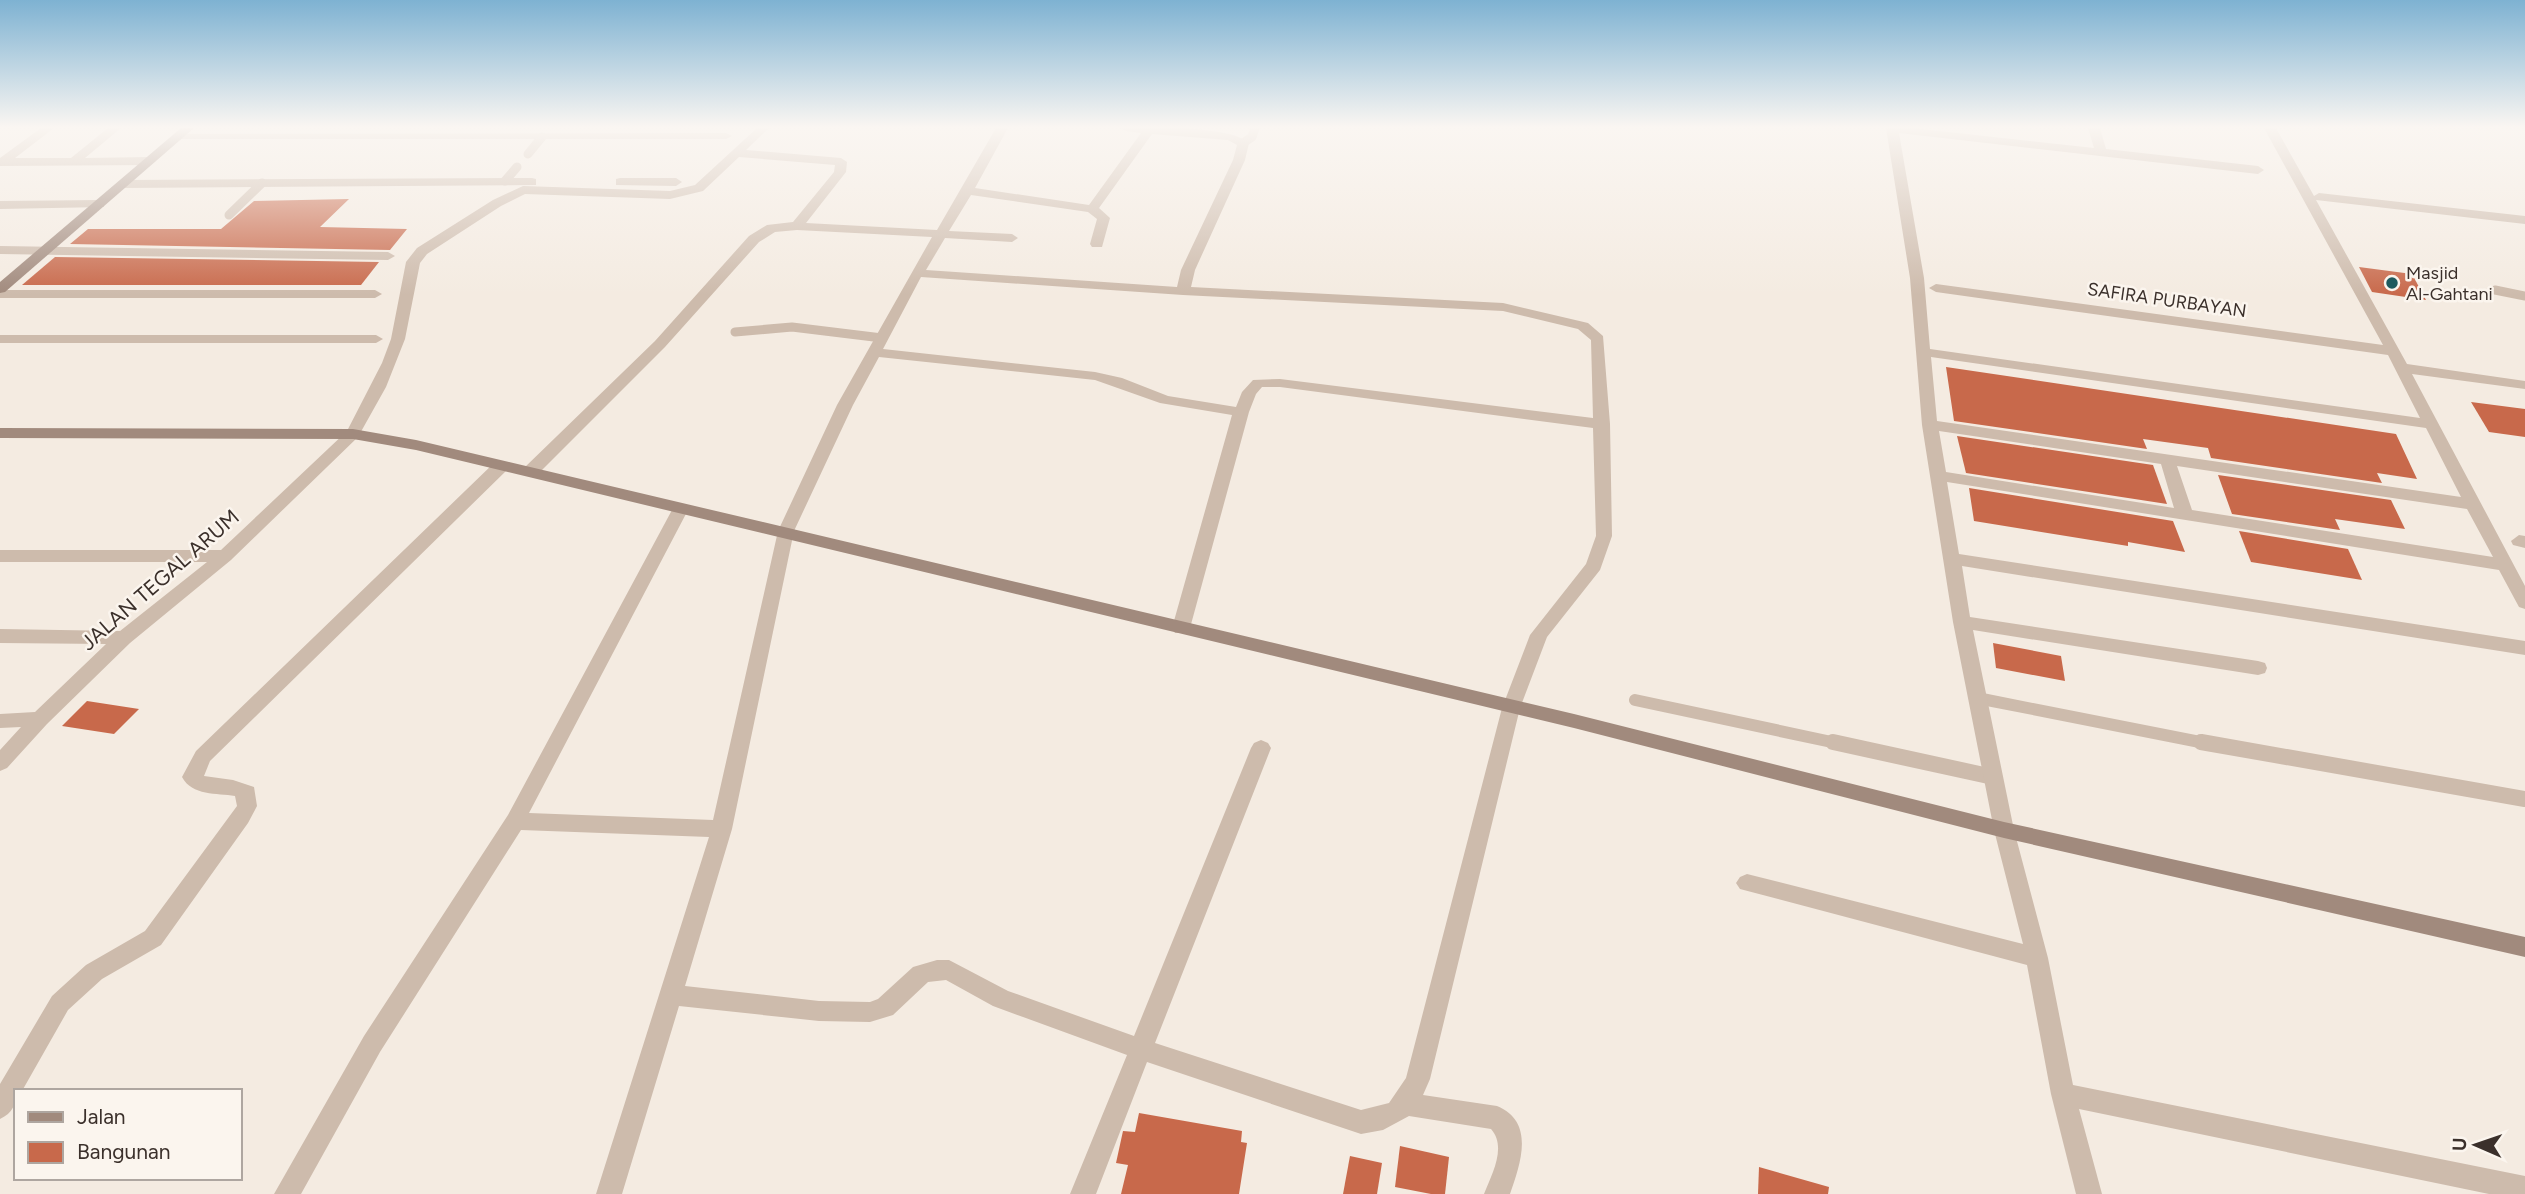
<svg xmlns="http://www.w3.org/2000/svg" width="2525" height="1194" viewBox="0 0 2525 1194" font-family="Figtree,sans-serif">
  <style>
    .building { fill: #c8694b }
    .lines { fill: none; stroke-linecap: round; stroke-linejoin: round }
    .lane-far2 { stroke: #cdbbac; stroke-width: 9 }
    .lane-far1 { stroke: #cdbbac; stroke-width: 12 }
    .lane { stroke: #cdbbac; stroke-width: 16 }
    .street { fill: #cdbbac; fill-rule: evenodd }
    .secondary { fill: #a18a7d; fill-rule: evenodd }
    .poi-dot { fill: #1f5a5e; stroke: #fbf5ee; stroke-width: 2.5 }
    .labels { text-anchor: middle; stroke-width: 5; stroke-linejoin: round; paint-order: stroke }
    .far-poi-label { font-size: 18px; fill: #3b302b; stroke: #fbf5ee; text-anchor: start }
    .far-street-label { font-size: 18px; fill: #3b302b; stroke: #fbf5ee }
    .street-label { font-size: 21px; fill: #3b302b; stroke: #fbf5ee }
  </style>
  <rect width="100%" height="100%" fill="#f4ebe1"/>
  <g class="building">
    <polygon points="349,199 320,227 407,229 390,250 70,244 88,229 221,229 254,201"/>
    <polygon points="55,257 379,262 361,285 22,285"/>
    <polygon points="2359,267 2412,274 2426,300 2372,292"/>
    <polygon points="1946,367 2396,434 2417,479 2377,473 2382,483 2211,458 2208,448 2143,439 2147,449 1954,421"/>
    <polygon points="2471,402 2525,409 2525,437 2489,432"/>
    <polygon points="1957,436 2153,465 2167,504 1966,473"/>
    <polygon points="2218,475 2391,500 2405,529 2335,519 2340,530 2232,514"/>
    <polygon points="1969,488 2173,521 2185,552 2128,542 2128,546 1974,521"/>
    <polygon points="2239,531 2348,549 2362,580 2251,562"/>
    <polygon points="1993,643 2061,656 2065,681 1996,668"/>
    <polygon points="87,701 139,709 114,734 62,726"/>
    <polygon points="1139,1113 1242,1131 1241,1142 1247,1143 1239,1194 1121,1194 1128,1165 1116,1163 1123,1131 1135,1132"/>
    <polygon points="1400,1146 1449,1157 1445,1194 1431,1194 1395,1187"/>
    <polygon points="1350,1156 1382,1163 1377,1194 1343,1194"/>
    <polygon points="1759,1167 1829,1187 1828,1194 1758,1194"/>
  </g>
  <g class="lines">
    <g class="lane-far2">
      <polyline points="1243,143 1252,137 1255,128"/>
      <polyline points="528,154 542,137"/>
      <polyline points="505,181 517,167"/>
      <polyline points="229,215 262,183"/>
      <polyline points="2495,290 2525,296"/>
      <polyline points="735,332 792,327 882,338"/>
    </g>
    <g class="lane-far1">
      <polyline points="1977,698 2210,744"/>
      <polyline points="1635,700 1841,744"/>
    </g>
    <g class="lane">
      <polyline points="1833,742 1993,777"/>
      <polyline points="2201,742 2525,799"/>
    </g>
    <g class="street">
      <polygon points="41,128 54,128 15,158 71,158 108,128 121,128 85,158 150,157 156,161 150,165 0,166 0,158"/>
      <path d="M757 128H769L746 150 841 158 847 162 846 172 806 223 937 230 996 128H1008L975 188 1089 205 1141 133 1126 131 1120 128C1149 128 1229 125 1249 143L1245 160 1195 270 1191 287 1503 303 1588 323 1603 336 1610 424 1612 536 1600 570 1547 637 1520 708 1430 1079 1423 1095 1497 1106C1536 1122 1520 1165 1510 1194H1484C1492 1174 1507 1147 1491 1129L1409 1116 1383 1130 1361 1134 1147 1062 1096 1194H1070L1127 1055 993 1006 946 980 928 982 893 1015 870 1022 819 1021 679 1006 622 1194H596L709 837 521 830 380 1052 301 1194H274L364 1036 508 815 672 510 680 505 688 510 529 813 713 820 778 531 837 405 932 237 797 230 775 232 759 242 665 347 536 476 530 477 522 472 524 468 655 341 749 236 767 225 793 222 834 172 835 165 739 157 703 191 670 199 525 194 501 206 427 254 420 263 405 339 386 387 358 437 231 560 130 643 47 724 7 768 0 771V750L21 727 0 728V714L35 712 106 644 0 643V629L120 631 207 562H0V550H221L347 431 382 363 391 339 406 262 417 248 493 200 523 186 670 191 695 185ZM1152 134 1228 140 1237 145 1233 160 1181 270 1177 287 926 270 945 238 1012 242 1018 238 1012 234 949 231 971 195 1088 212 1097 219 1090 244 1092 247H1102L1110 218 1099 208ZM921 277 1183 295 1503 311 1578 329 1591 340 1593 418 1280 379 1253 380 1242 392 1236 407 1168 396 1122 378 1095 372 883 349ZM879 357 1095 380 1160 403 1232 415 1172 628 1175 633H1187L1190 628 1249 412 1256 394 1262 387H1280L1593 428 1596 536 1586 564 1530 635 1502 708 1406 1078 1389 1103 1361 1110 1155 1043 1271 748 1268 743 1261 740 1254 743 1251 748 1134 1036 1008 991 949 960H937L913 967 878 999 870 1002 819 1001 685 986 732 829 794 531 853 405Z"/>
      <path d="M1886 128H1912L2094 148 2088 128H2100L2106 149 2258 166 2264 170 2258 174 1899 133 1924 278 1930 349 2420 418 2388 355 1936 292 1929 288 1936 284 2383 345 2264 128H2276L2314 196 2319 193 2525 216V224L2316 200 2407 364 2525 381V389L2412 374 2525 586V609L2519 607 2499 570 1947 482 1959 554 2525 641V655L1962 566 1970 617 2258 661 2265 663 2267 668 2265 673 2258 675 1973 630 2014 830 2048 958 2073 1085 2525 1176V1194H2489L2079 1109 2102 1194H2076L2051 1094 2027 965 1740 889 1736 883 1740 877 1747 874 2023 944 1994 830 1953 622 1922 425 1910 278ZM1931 357 2426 428 2461 497 1937 421ZM1939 431 2161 464 2174 508 1946 472ZM2177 466 2467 509 2493 557 2192 510Z"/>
      <polygon points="178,134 726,133 732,136 726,139 174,139 172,137"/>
      <polygon points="532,178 536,179 536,185 123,188 117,184 123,180"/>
      <polygon points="620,178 676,178 682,182 676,186 616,185 616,179"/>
      <polygon points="100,200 104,201 104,207 0,209 0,201"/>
      <polygon points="0,246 388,252 395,256 388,260 0,254"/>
      <polygon points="0,290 375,290 382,294 375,298 0,298"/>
      <polygon points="0,335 376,335 383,339 376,343 0,343"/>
      <path d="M501 461 509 466 507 470 210 761 204 776 233 780 254 787 257 806 248 823 161 945 102 979 68 1010 22 1091H16C16 1104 13 1113 0 1119V1084L52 996 86 965 145 931 237 806 235 796C217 793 192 796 182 777L196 751 495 462Z"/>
      <polygon points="2519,535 2525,536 2525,548 2513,545 2511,541"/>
    </g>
    <g class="secondary">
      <polygon points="181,128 194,128 5,292 0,293 0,282"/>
      <polygon points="0,428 353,429 416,440 1574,714 2004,822 2525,937 2525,957 2004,838 1574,728 416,450 353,439 0,438"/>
    </g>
  </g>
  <linearGradient id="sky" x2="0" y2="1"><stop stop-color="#7eb2d2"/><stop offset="0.43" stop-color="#faf6f2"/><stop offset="1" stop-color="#faf6f2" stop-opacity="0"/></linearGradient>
  <rect width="2525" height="295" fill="url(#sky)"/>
  <circle class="poi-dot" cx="2392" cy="283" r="7"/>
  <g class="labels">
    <g class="far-poi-label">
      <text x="2406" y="279">Masjid<tspan x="2406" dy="21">Al-Gahtani</tspan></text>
    </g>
    <g class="far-street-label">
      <text transform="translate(2167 300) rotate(8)" y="6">SAFIRA PURBAYAN</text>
    </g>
    <g class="street-label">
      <text transform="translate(160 580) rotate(-41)" y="7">JALAN TEGAL ARUM</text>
    </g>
  </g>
  <rect x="14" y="1089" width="228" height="91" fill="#fbf5ee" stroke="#aea6a0" stroke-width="2"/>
  <rect x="28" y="1112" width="35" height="10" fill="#a18a7d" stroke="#aea6a0" stroke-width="2"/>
  <text x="77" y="1124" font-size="21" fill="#3b302b">Jalan</text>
  <rect x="28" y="1142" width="35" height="21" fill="#c8694b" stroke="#aea6a0" stroke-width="2"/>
  <text x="77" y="1159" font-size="21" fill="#3b302b">Bangunan</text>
  <g transform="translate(2476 1145) rotate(272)" stroke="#fbf5ee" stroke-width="5" paint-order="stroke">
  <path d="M0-5L12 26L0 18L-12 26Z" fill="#3b302b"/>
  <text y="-10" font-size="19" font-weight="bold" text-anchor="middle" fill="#3b302b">U</text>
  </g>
</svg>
